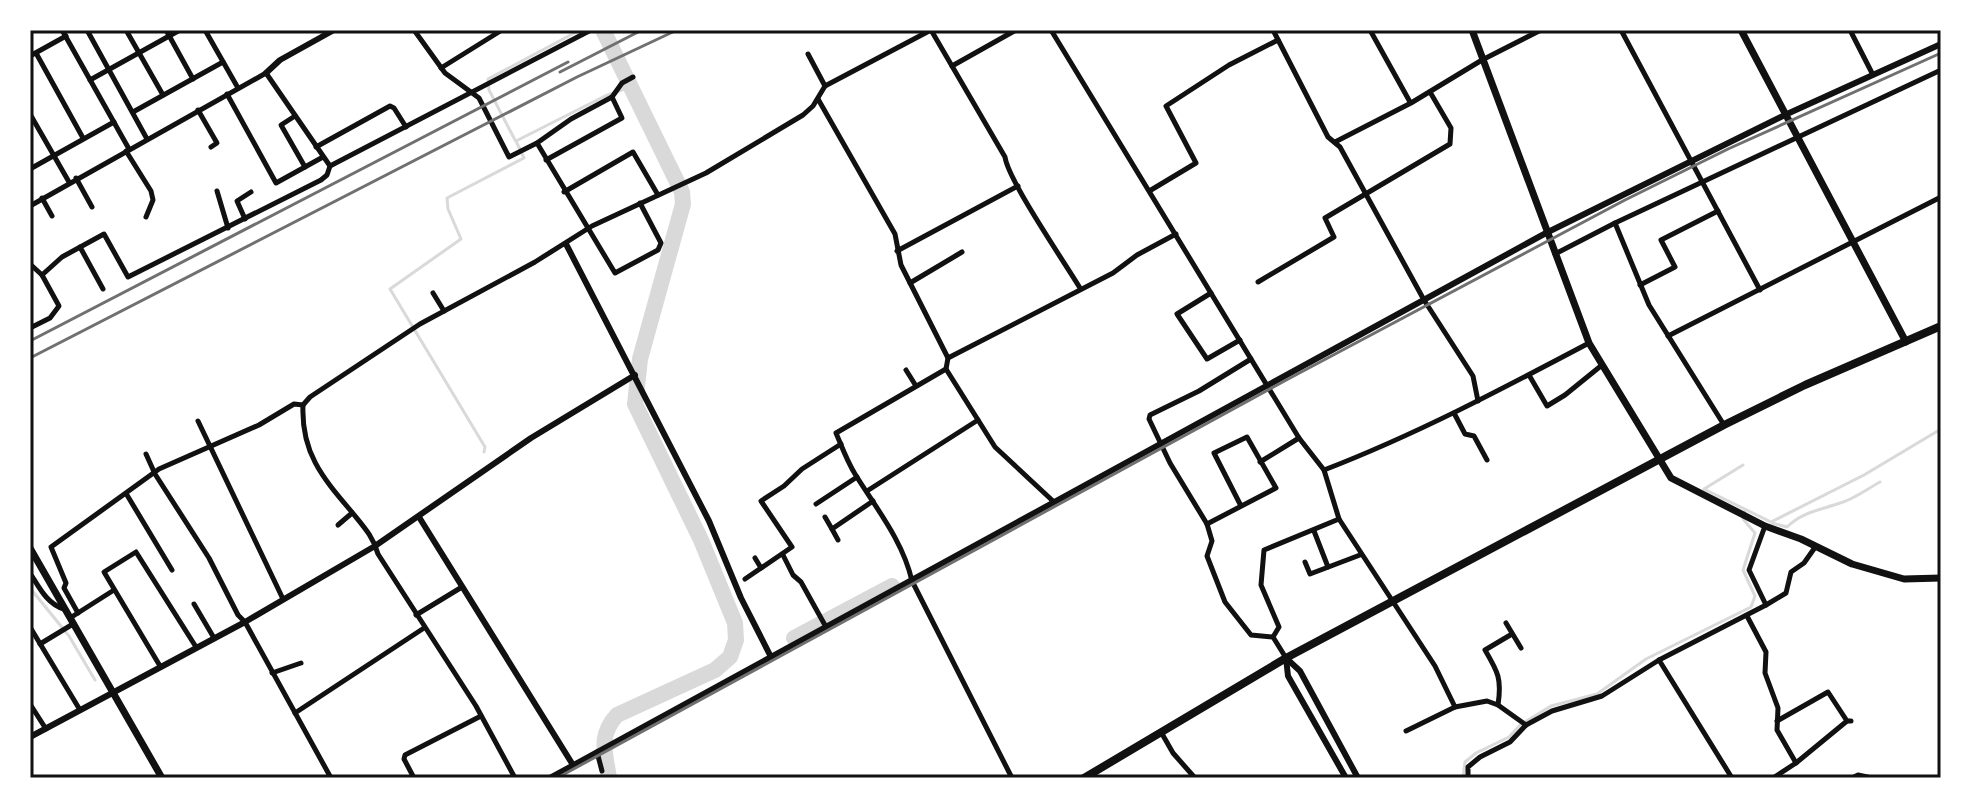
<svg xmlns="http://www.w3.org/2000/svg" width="1971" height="808" viewBox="0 0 1971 808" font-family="Merriweather,serif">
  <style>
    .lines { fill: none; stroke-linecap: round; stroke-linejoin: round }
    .stream { stroke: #d9d9d9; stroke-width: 3 }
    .river { stroke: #d9d9d9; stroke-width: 16 }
    .minor { stroke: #111; stroke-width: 5 }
    .tertiary { stroke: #111; stroke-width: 6 }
    .secondary { stroke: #111; stroke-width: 7 }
    .trunk { stroke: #111; stroke-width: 8 }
    .rail { stroke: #707070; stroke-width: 3 }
    .neatline { fill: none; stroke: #111; stroke-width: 3 }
  </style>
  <rect width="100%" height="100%" fill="#fff"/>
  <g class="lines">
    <g class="stream">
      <polyline points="515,140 489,90 488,79 580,30"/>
      <polyline points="484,452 485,447 390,289 461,239 448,209 447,198 524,158 516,141 605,96 630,87"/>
      <polyline points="1743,465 1704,489 1771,522 1864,475 1941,429"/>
      <path d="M1772 523 1787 527C1802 512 1820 510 1840 503 1854 499 1867 489 1880 482"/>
      <polyline points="30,588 69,636 95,680"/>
      <polyline points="1463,778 1465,762 1476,753 1509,737 1520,725 1551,706 1597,694 1646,659 1751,607 1755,596 1743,570 1755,533 1743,519 1745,511"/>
    </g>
    <g class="river">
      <path d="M603 30 682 192 683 204 640 359 635 404 701 540 735 623 736 640 730 657 715 670 617 715C598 736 605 752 609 778"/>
      <polyline points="794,638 892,586"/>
    </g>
    <g class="minor">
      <polyline points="62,30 129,149"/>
      <polyline points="87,30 147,139"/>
      <polyline points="126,30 163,95"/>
      <polyline points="166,30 193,79"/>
      <polyline points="205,30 238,88"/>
      <polyline points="414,30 445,73 479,98 509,157 537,143 615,273 658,250 661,243 640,203"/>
      <polyline points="1051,30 1299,438 1324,470 1339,519 1435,666 1455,707 1487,701 1498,705 1526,725"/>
      <polyline points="1273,30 1328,137 1340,147 1424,300 1473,376 1478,401"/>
      <polyline points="1370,30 1410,102"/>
      <polyline points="1621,30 1760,290"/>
      <polyline points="1850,30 1873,75"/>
      <polyline points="36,53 83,138"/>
      <polyline points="808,54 825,86"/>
      <polyline points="30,56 66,36"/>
      <polyline points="952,66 1016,30"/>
      <polyline points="441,68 502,30"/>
      <polyline points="90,80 180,30"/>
      <polyline points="227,94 276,183 323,157"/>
      <polyline points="818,99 895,234 901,265 948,358 946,369 995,447 1054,502"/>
      <polyline points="198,110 217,143 211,147"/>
      <polyline points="133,112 223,62"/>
      <polyline points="30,114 69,182"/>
      <polyline points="295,116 281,125 305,167"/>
      <polyline points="1335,142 1411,103 1482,60 1541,30"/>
      <polyline points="537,143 571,119 612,97 622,83 633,77"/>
      <polyline points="316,147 390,106 394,108 406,127"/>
      <polyline points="126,151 151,191 153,200 146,217"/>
      <polyline points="546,160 622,118 612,97"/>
      <polyline points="30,169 114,122"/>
      <polyline points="76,178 92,207"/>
      <polyline points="1151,190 1196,163 1166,106 1229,65 1278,40"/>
      <polyline points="217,191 228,228"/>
      <polyline points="564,192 633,152 658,195"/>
      <polyline points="42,198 52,216"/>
      <polyline points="30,206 266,73 330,166"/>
      <polyline points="245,219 237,201 251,192"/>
      <polyline points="1615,223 1941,70"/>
      <polyline points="80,247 103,289"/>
      <polyline points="897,251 1018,186"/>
      <polyline points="1555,254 1615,223 1649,305 1724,425"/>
      <polyline points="30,264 42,275 59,306 50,318 30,328"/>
      <polyline points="42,275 62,257 104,234 128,277 321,180 327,175 330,166 591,30"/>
      <polyline points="1258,282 1334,237 1325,218 1450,144 1451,128 1430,92"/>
      <polyline points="910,283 962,252"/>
      <polyline points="1640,285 1675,267 1661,240 1718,211"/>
      <polyline points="433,293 444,311"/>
      <polyline points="1211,293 1177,314 1207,359 1240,340"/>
      <polyline points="1668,336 1941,197"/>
      <polyline points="948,358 1113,273 1137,255 1176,234"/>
      <polyline points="1251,359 1199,391 1150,415 1149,419 1170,463 1207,524 1212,541 1207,556 1225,602 1251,635 1273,637 1286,658"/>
      <path d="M946 369 836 433C842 447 847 461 855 474 876 508 903 541 912 581L1012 778"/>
      <polyline points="906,370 916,386"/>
      <polyline points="1529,375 1547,406 1565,395 1602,365"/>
      <path d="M303 405C301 452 322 477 351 511 363 526 373 536 378 554L476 706 515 778"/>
      <polyline points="1454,413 1465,434 1474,436 1487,460"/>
      <polyline points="198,421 283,599"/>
      <polyline points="146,454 155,474 209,558 238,615 245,622 331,778"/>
      <polyline points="1260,462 1299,438"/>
      <path d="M1324 470C1415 435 1502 389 1589 343"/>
      <polyline points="867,491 978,420"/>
      <polyline points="127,495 172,570"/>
      <polyline points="816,504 857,477"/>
      <polyline points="825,517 832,529"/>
      <polyline points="1207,524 1276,488 1247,437 1214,453 1241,506"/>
      <polyline points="338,525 352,513"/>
      <polyline points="1314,531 1328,567"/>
      <polyline points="838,540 832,529 873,501"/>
      <polyline points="783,555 793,575 801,582 826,627"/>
      <polyline points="755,558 761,568"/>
      <polyline points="1305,562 1310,574 1360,555"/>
      <path d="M30 573C39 587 47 604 64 609"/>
      <polyline points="745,579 792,547 761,501 784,486 802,469 841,444"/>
      <polyline points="194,604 214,638"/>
      <polyline points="1766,605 1786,593 1791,572 1804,563 1816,546"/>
      <path d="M78 613 64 588 66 583 51 547 159 469 259 425 294 404 303 405 310 397 420 324 535 262 592 226 706 173 803 115 813 106 825 86 931 30 1005 157C1008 180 1065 263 1080 288"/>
      <polyline points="416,615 462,587"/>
      <polyline points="1747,616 1766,652 1765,673 1778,708 1777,730 1796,763"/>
      <polyline points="70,618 114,590"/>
      <polyline points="1506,623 1521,648"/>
      <polyline points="30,627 80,710"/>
      <polyline points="1273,637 1279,627 1261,585 1264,550 1339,519"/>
      <polyline points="40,644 73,624"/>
      <polyline points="160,666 104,572 136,552 196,647"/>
      <polyline points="272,673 301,663"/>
      <polyline points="30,704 46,729"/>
      <path d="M1498 705C1502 679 1498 672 1485 650L1512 634"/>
      <polyline points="295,713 424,628"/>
      <polyline points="1777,721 1828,692 1847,721 1851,721"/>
      <polyline points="1406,731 1455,707"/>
      <polyline points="1161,732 1173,753 1195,778"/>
      <polyline points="597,752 602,771"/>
      <polyline points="414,778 404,759 405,755 481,716"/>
      <polyline points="1468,778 1468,767 1480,757 1510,742 1526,725 1552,711 1602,696 1659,660"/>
      <polyline points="1732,778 1659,660 1766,605 1749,570 1765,526"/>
      <polyline points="1773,778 1796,763 1847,721"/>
      <polyline points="1852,778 1858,775 1872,778"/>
    </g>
    <g class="tertiary">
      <polyline points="266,73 280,60 334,30"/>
      <polyline points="566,244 709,521 741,598 771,657"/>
      <polyline points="419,517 573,765"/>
      <polyline points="1286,658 1300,671 1358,778"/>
      <polyline points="1286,658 1288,676 1346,778"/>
      <polyline points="30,737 245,622 375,546 531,438 635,375"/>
      <polyline points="550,778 1546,233 1787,114 1941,44"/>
    </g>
    <g class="secondary">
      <polyline points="1472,30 1589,343 1671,478 1765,526 1801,539 1852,564 1904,579 1941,578"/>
      <polyline points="1741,30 1906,342"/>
      <polyline points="30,548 162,778"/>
    </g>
    <polyline class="trunk" points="1084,778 1286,658 1724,425 1805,385 1941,326"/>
    <g class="rail">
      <polyline points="560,72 642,30"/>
      <polyline points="30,341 568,62"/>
      <polyline points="30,358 577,77 677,30"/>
      <polyline points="557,778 1290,378 1625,200 1728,149 1941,53"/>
    </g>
  </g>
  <rect width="1971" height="808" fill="none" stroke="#ffffff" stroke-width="64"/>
  <rect x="32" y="32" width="1907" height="744" class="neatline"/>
</svg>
